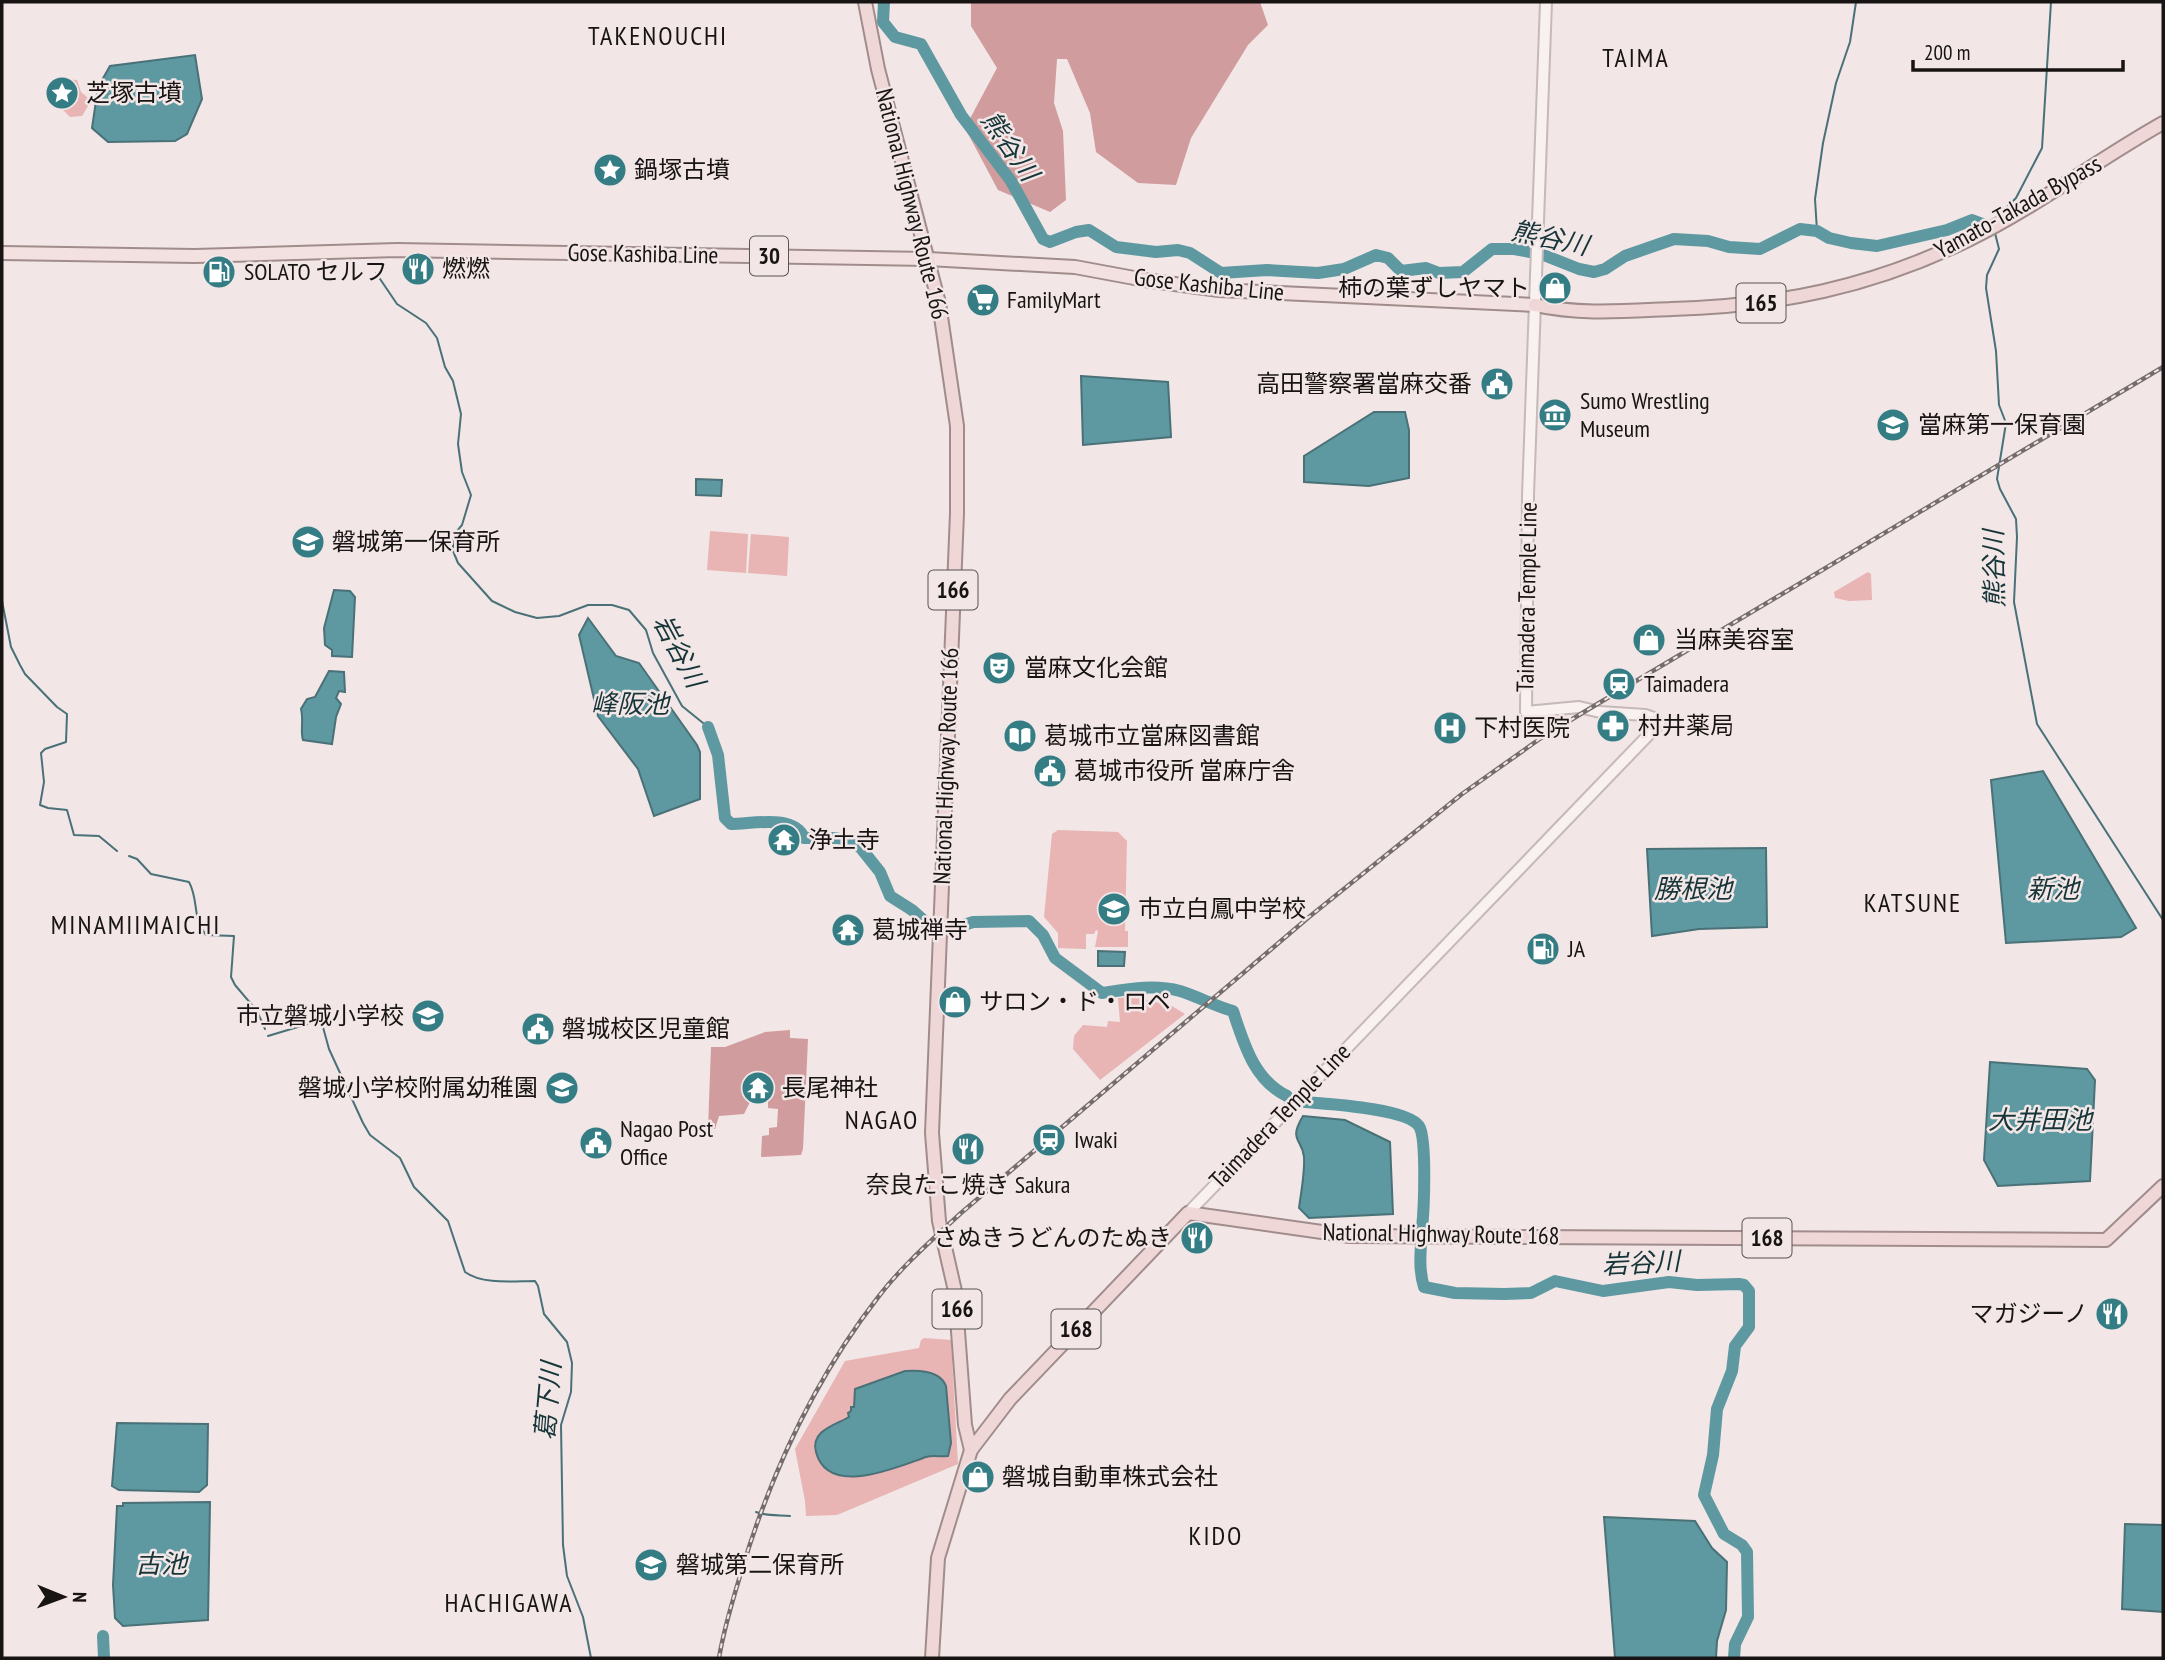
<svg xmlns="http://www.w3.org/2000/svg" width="2165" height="1660" viewBox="0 0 2165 1660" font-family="'PT Sans Narrow','Noto Sans JP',sans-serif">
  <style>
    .green { fill: #e8b4b4 }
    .forest { fill: #d09c9d }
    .water { fill: #5e99a1; stroke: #497177; stroke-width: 2 }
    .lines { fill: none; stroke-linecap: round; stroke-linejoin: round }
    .stream { stroke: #497177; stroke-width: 2 }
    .river { stroke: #5e99a1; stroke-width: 12 }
    .secondary-casing { stroke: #c5b9b9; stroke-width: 14 }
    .primary-casing { stroke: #a18c8c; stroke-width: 16 }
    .trunk-casing { stroke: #a18c8c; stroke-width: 16 }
    .secondary { stroke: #f9f0f0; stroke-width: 10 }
    .primary { stroke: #f3e1e1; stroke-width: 12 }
    .trunk { stroke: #efd7d7; stroke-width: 12 }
    .rail-casing { stroke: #756d6d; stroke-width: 4.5 }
    .rail { stroke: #f2e6e6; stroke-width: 2; stroke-dasharray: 5; stroke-linecap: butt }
    .labels { text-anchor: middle; stroke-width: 5; stroke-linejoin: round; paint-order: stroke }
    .shield { fill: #f2e6e6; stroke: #595353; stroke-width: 2 }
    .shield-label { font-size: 23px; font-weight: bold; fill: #181414 }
    .poi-label { font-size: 24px; fill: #181414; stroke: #f2e6e6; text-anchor: start }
    .street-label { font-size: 24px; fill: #181414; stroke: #f2e6e6 }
    .neighbourhood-label { font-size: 26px; letter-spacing: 2px; fill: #181414; stroke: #f2e6e6 }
    .water-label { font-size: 26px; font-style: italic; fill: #163539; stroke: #f2e6e6 }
  </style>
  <rect width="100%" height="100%" fill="#f2e6e6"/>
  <g class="green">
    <polygon points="61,79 77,80 81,92 89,99 88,106 82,116 70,117 50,97 50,87"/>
    <polygon points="710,531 748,534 746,573 707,570"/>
    <polygon points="751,534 789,537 787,576 748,573"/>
    <polygon points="1868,572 1871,574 1872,600 1849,601 1835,598 1834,592"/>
    <polygon points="1058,830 1118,832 1127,841 1125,931 1128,931 1128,947 1095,947 1098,931 1096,930 1094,934 1086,934 1086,949 1058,948 1058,933 1044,917 1052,834"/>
    <polygon points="1136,997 1172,1006 1185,1014 1100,1080 1073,1049 1074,1036 1083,1025 1107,1027 1108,1021 1120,1022 1118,998"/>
    <polygon points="924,1338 951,1340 958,1464 837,1515 806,1516 805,1501 795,1449 845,1361 919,1348 921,1340"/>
  </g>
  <g class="forest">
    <polygon points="971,2 1260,2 1268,25 1248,45 1191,138 1176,185 1138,183 1096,152 1090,113 1067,59 1057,59 1054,103 1063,131 1066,200 1050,212 998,190 965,128 997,68 971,26"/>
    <polygon points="790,1030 790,1038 808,1039 803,1149 801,1155 761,1157 762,1136 769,1135 769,1128 777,1127 778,1109 768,1108 768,1090 756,1089 755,1097 751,1100 744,1114 719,1116 715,1129 708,1129 711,1047 725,1047 765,1032"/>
  </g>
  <g class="water">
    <polygon points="195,55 202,99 187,134 175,141 108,142 92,128 98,87 110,66"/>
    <polygon points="1081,376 1168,382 1171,437 1083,445"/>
    <polygon points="1374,412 1405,412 1409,430 1409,478 1369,486 1304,482 1304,456"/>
    <polygon points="696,479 722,480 721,496 696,495"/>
    <polygon points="334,590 350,591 355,597 352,657 332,656 332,650 325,645 324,628"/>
    <polygon points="588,618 616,656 639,663 697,745 700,752 700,799 654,816 638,769 598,716 579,635"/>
    <path d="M329 671 344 672 345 692 339 691 336 698 341 704 336 717 332 744 303 740C300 731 304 721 301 709L307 699 315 697Z"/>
    <polygon points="2043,771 2136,928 2121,937 2006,943 1991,780"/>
    <polygon points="1766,848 1767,927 1699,929 1652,936 1647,849"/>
    <polygon points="1098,951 1125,952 1124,966 1098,966"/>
    <polygon points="1990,1062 2087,1069 2095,1080 2090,1181 1998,1186 1984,1160"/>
    <path d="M1303 1116 1345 1120 1390 1142 1393 1214 1309 1218 1299 1208C1301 1192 1305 1173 1304 1157 1302 1138 1288 1141 1303 1116Z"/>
    <path d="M905 1371C919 1370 940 1370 946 1386L951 1443 948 1456C940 1457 933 1455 926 1457 897 1467 828 1498 816 1452 810 1431 835 1425 849 1417L848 1413 851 1411V1407H854L855 1389Z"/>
    <polygon points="117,1423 208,1424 207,1485 199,1492 119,1490 112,1486"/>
    <polygon points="210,1502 208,1620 123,1626 115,1618 113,1585 117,1506 123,1506 123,1503"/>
    <polygon points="1604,1517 1695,1521 1712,1548 1727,1562 1726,1610 1717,1641 1716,1658 1615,1658"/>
    <polygon points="2125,1524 2163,1525 2163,1612 2122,1609"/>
  </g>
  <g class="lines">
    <g class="stream">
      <polyline points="1994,220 2016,198 2042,148 2051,2"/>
      <polyline points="1817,231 1815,199 1823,143 1836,83 1850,42 1856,2"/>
      <polyline points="1995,233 1999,249 1987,275 1986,288 1996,351 1999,405 2006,423 1997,479 2000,489 2016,519 2017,537 2014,602 2037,724 2163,920"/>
      <polyline points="376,273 397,304 426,323 437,338 445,367 453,381 461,414 458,444 462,472 471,495 462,525 453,536 453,551 458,563 492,601 515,612 537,618 559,616 588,605 612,605 629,610 646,630 653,653 682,706 708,727"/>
      <polyline points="2,601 11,647 20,665 25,674 57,707 67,714 66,742 45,749 41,753 44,782 40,805 48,808 67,810 74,835 99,836 117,851"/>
      <path d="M129 856 137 859 151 874 189 882C199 900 192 919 206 935L234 936 231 977 235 985 257 1011 265 1029"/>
      <path d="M268 1036 321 1020 329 1049 363 1123 370 1135 400 1158 414 1187 448 1221 465 1272C483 1285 514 1281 535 1281L538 1286 544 1314 567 1342 572 1363 571 1392 561 1425 563 1545 567 1576 583 1617 591 1658"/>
      <path d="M756 1512C767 1516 778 1515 790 1516"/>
    </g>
    <g class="river">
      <polyline points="884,2 883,22 895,37 921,44 961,115 1011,181 1043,239 1050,242 1076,232 1089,230 1116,247 1156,252 1178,250 1190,253 1221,273 1267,270 1318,273 1344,269 1376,255 1388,258 1401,271 1426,268 1439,273 1463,272 1492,249 1514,249 1541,254 1579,269 1594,272 1605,269 1625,256 1674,239 1708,241 1729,247 1760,249 1800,229 1817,231 1829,238 1851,243 1877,246 1947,230 1972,220 1988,226"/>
      <path d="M708 727 718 755 725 818 731 824C753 824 794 814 804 838H836L850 841 860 847 880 872 890 896 912 910 932 928 946 931 973 922 1029 921 1043 935 1055 958 1102 993C1128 989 1154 984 1180 991 1199 997 1215 1006 1233 1011 1244 1044 1254 1080 1287 1096"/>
      <path d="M1305 1102C1328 1104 1406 1108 1419 1126 1427 1138 1424 1210 1422 1228 1421 1248 1418 1268 1424 1287L1455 1293 1504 1294 1531 1293 1555 1281 1603 1291 1669 1282 1697 1285 1739 1284 1744 1285 1749 1291V1327L1735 1346 1732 1371 1717 1409 1713 1455 1704 1495 1724 1534 1742 1545 1747 1552 1748 1617 1735 1644 1734 1658"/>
      <polyline points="103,1636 104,1658"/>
    </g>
    <defs>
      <polyline id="secondary" points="1188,1213 1659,724 1654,718 1645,715 1600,712 1579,707 1526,712 1528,495 1546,2"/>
      <polyline id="primary" points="2,253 195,256 397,250 928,259 1075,267 1145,280 1219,290 1535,305"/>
      <g id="trunk">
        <polyline points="865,2 878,69 939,303 957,426 957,513 932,1133 939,1221 955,1291 965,1425 971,1450 938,1558 932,1658"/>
        <path d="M1535 305C1580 315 1625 311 1672 309 1779 306 1871 287 1968 240 2036 207 2097 160 2163 123"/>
        <polyline points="971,1450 1010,1399 1188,1213 1350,1236 2106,1240 2163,1186"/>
      </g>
    </defs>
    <use href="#secondary" class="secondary-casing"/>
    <use href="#primary" class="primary-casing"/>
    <use href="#trunk" class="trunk-casing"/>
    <use href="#secondary" class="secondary"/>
    <use href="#primary" class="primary"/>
    <use href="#trunk" class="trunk"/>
    <defs>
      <path id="rail" d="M719 1658C724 1627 734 1596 743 1566 773 1468 816 1377 879 1296 903 1265 932 1240 961 1213L1309 917 1462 794 1541 738 1589 709 2163 367"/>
    </defs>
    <use href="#rail" class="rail-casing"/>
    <use href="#rail" class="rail"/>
  </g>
  <defs>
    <symbol id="sight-disc" viewBox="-11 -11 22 22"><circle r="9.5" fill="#357d85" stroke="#f2e6e6"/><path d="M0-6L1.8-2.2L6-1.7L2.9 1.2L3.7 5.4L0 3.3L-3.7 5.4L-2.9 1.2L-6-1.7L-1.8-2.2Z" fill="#fff"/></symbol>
    <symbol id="restaurant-disc" viewBox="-11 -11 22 22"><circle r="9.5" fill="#357d85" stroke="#f2e6e6"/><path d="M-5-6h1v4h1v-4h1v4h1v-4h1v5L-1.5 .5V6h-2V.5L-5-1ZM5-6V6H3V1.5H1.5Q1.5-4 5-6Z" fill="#fff"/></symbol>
    <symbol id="fuel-disc" viewBox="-11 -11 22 22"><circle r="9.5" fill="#357d85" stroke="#f2e6e6"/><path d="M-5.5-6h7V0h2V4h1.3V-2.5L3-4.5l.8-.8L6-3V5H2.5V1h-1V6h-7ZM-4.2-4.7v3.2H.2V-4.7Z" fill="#fff"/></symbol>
    <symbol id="shop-disc" viewBox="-11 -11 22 22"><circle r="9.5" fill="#357d85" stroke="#f2e6e6"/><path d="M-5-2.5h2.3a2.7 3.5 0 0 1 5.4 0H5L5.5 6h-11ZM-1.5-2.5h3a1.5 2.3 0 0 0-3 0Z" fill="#fff"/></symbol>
    <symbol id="supermarket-disc" viewBox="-11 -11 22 22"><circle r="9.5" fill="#357d85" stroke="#f2e6e6"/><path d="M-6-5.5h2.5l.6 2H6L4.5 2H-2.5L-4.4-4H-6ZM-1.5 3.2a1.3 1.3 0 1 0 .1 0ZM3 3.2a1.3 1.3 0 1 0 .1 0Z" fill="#fff"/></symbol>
    <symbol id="civic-disc" viewBox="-11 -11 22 22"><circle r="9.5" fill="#357d85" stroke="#f2e6e6"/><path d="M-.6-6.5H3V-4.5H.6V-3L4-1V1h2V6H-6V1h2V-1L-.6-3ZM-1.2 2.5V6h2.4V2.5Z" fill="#fff"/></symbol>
    <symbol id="museum-disc" viewBox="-11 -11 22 22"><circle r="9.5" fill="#357d85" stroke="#f2e6e6"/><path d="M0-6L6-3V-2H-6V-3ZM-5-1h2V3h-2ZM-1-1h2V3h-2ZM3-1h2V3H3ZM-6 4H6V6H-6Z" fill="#fff"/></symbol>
    <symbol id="school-disc" viewBox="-11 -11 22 22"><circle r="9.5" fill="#357d85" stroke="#f2e6e6"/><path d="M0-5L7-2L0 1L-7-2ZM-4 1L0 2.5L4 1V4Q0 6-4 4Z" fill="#fff"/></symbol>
    <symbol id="theatre-disc" viewBox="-11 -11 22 22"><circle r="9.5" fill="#357d85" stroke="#f2e6e6"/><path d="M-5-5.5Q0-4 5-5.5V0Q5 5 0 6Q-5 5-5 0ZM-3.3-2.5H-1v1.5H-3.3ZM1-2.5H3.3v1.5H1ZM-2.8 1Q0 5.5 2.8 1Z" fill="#fff"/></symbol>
    <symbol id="station-disc" viewBox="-11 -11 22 22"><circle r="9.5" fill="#357d85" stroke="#f2e6e6"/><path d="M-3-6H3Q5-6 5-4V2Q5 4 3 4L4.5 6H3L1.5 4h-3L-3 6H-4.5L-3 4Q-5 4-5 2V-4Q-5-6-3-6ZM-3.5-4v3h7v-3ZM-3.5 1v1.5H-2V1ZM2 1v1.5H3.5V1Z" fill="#fff"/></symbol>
    <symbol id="pharmacy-disc" viewBox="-11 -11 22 22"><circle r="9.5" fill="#357d85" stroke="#f2e6e6"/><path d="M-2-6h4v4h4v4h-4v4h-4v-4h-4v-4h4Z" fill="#fff"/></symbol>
    <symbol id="hospital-disc" viewBox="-11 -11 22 22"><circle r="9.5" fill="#357d85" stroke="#f2e6e6"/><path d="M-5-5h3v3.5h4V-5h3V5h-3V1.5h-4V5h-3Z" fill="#fff"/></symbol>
    <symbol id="library-disc" viewBox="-11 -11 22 22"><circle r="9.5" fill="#357d85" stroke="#f2e6e6"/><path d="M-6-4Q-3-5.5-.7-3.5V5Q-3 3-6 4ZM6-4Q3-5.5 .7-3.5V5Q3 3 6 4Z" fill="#fff"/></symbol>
    <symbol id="temple-disc" viewBox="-11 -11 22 22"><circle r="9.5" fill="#357d85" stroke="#f2e6e6"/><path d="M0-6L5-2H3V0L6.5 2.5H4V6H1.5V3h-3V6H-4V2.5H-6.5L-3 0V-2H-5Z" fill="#fff"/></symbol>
  </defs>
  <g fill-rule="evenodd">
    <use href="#sight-disc" x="43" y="74" width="38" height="38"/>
    <use href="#sight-disc" x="591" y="151" width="38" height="38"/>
    <use href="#restaurant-disc" x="399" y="250" width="38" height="38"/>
    <use href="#fuel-disc" x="200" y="253" width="38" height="38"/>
    <use href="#shop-disc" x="1536" y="269" width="38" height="38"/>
    <use href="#supermarket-disc" x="964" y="281" width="38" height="38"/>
    <use href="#civic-disc" x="1478" y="365" width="38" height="38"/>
    <use href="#museum-disc" x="1536" y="396" width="38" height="38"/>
    <use href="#school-disc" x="1874" y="406" width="38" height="38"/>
    <use href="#school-disc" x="289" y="523" width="38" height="38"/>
    <use href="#shop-disc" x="1630" y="621" width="38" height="38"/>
    <use href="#theatre-disc" x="980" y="649" width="38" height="38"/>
    <use href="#station-disc" x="1600" y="665" width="38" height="38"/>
    <use href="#pharmacy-disc" x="1594" y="707" width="38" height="38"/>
    <use href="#hospital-disc" x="1431" y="709" width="38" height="38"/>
    <use href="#library-disc" x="1001" y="717" width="38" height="38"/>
    <use href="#civic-disc" x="1031" y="752" width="38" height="38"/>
    <use href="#temple-disc" x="765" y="821" width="38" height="38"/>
    <use href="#school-disc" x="1095" y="890" width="38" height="38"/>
    <use href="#temple-disc" x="829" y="911" width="38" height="38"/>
    <use href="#fuel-disc" x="1524" y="930" width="38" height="38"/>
    <use href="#shop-disc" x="936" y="983" width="38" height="38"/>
    <use href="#school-disc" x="409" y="997" width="38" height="38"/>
    <use href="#civic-disc" x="519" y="1010" width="38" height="38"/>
    <use href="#school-disc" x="543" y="1069" width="38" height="38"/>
    <use href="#temple-disc" x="739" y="1069" width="38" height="38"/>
    <use href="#station-disc" x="1030" y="1121" width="38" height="38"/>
    <use href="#civic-disc" x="577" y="1124" width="38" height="38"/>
    <use href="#restaurant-disc" x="949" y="1130" width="38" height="38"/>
    <use href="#restaurant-disc" x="1178" y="1219" width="38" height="38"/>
    <use href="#restaurant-disc" x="2093" y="1295" width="38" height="38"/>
    <use href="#shop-disc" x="959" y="1458" width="38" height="38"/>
    <use href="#school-disc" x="632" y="1546" width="38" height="38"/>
  </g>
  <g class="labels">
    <g class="shield">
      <rect x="750" y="236.5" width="38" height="39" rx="5"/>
      <rect x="1736.5" y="283.5" width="49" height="39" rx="5"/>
      <rect x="928.5" y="570.5" width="49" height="39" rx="5"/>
      <rect x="1742.5" y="1218.5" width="49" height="39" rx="5"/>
      <rect x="932.5" y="1289.5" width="49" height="39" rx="5"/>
      <rect x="1051.5" y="1309.5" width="49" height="39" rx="5"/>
    </g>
    <g class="shield-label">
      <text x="769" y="264">30</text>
      <text x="1761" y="311">165</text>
      <text x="953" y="598">166</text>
      <text x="1767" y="1246">168</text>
      <text x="957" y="1317">166</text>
      <text x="1076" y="1337">168</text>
    </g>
    <g class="poi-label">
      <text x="86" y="101">芝塚古墳</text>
      <text x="634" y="178">鍋塚古墳</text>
      <text x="442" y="277">燃燃</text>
      <text x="244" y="280">SOLATO セルフ</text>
      <text x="1530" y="296" text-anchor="end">柿の葉ずしヤマト</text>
      <text x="1007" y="308">FamilyMart</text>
      <text x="1472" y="392" text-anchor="end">高田警察署當麻交番</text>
      <text x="1580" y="409">Sumo Wrestling<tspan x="1580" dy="28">Museum</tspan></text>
      <text x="1918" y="433">當麻第一保育園</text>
      <text x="332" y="550">磐城第一保育所</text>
      <text x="1674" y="648">当麻美容室</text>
      <text x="1024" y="676">當麻文化会館</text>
      <text x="1644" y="692">Taimadera</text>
      <text x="1638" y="734">村井薬局</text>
      <text x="1474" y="736">下村医院</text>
      <text x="1044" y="744">葛城市立當麻図書館</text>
      <text x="1074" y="779">葛城市役所 當麻庁舎</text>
      <text x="808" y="848">浄土寺</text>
      <text x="1138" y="917">市立白鳳中学校</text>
      <text x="872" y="938">葛城禅寺</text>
      <text x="1568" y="957">JA</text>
      <text x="979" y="1010">サロン・ド・ロペ</text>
      <text x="404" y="1024" text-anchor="end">市立磐城小学校</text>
      <text x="562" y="1037">磐城校区児童館</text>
      <text x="538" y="1096" text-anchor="end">磐城小学校附属幼稚園</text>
      <text x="782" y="1096">長尾神社</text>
      <text x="620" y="1137">Nagao Post<tspan x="620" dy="28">Office</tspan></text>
      <text x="1074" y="1148">Iwaki</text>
      <text x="968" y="1193" text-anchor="middle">奈良たこ焼き Sakura</text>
      <text x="1172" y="1246" text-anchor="end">さぬきうどんのたぬき</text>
      <text x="2088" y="1322" text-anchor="end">マガジーノ</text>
      <text x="1002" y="1485">磐城自動車株式会社</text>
      <text x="676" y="1573">磐城第二保育所</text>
    </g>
    <g class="street-label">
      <text transform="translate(912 204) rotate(76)" y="8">National Highway Route 166</text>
      <text transform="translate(2018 207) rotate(-29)" y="8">Yamato-Takada Bypass</text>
      <text transform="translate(643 254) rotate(1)" y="8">Gose Kashiba Line</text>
      <text transform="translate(1209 285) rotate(6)" y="8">Gose Kashiba Line</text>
      <text transform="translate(1527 597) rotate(-89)" y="8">Taimadera Temple Line</text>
      <text transform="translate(946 766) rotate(-88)" y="8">National Highway Route 166</text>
      <text transform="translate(1280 1116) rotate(-46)" y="8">Taimadera Temple Line</text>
      <text transform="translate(1441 1234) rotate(1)" y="8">National Highway Route 168</text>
    </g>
    <g class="neighbourhood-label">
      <text x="658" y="45">TAKENOUCHI</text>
      <text x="1636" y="67">TAIMA</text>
      <text x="1913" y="912">KATSUNE</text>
      <text x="136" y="934">MINAMIIMAICHI</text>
      <text x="882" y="1129">NAGAO</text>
      <text x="1216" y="1545">KIDO</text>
      <text x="509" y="1612">HACHIGAWA</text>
    </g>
    <g class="water-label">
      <text transform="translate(1010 146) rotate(55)" y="9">熊谷川</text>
      <text transform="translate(1550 238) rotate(12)" y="9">熊谷川</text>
      <text transform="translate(1994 569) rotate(-91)" y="9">熊谷川</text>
      <text transform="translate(679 651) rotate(62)" y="9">岩谷川</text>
      <text x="630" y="713">峰阪池</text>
      <text x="1693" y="898">勝根池</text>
      <text x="2053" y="898">新池</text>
      <text x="2040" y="1129">大井田池</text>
      <text transform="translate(1641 1263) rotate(-3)" y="9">岩谷川</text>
      <text transform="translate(548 1401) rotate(-85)" y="9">葛下川</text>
      <text x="161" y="1573">古池</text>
    </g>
  </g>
  <rect width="2165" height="1660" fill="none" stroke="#181414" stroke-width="7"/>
  <g transform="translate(63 1597) rotate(91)" stroke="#f2e6e6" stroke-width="5" paint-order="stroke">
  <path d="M0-5L12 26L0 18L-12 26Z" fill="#181414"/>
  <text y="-10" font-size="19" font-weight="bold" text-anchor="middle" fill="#181414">N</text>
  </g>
  <path d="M1913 60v10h210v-10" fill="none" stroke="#181414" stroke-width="3.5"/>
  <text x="1924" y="60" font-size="21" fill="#181414" stroke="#f2e6e6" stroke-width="5" paint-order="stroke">200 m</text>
</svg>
